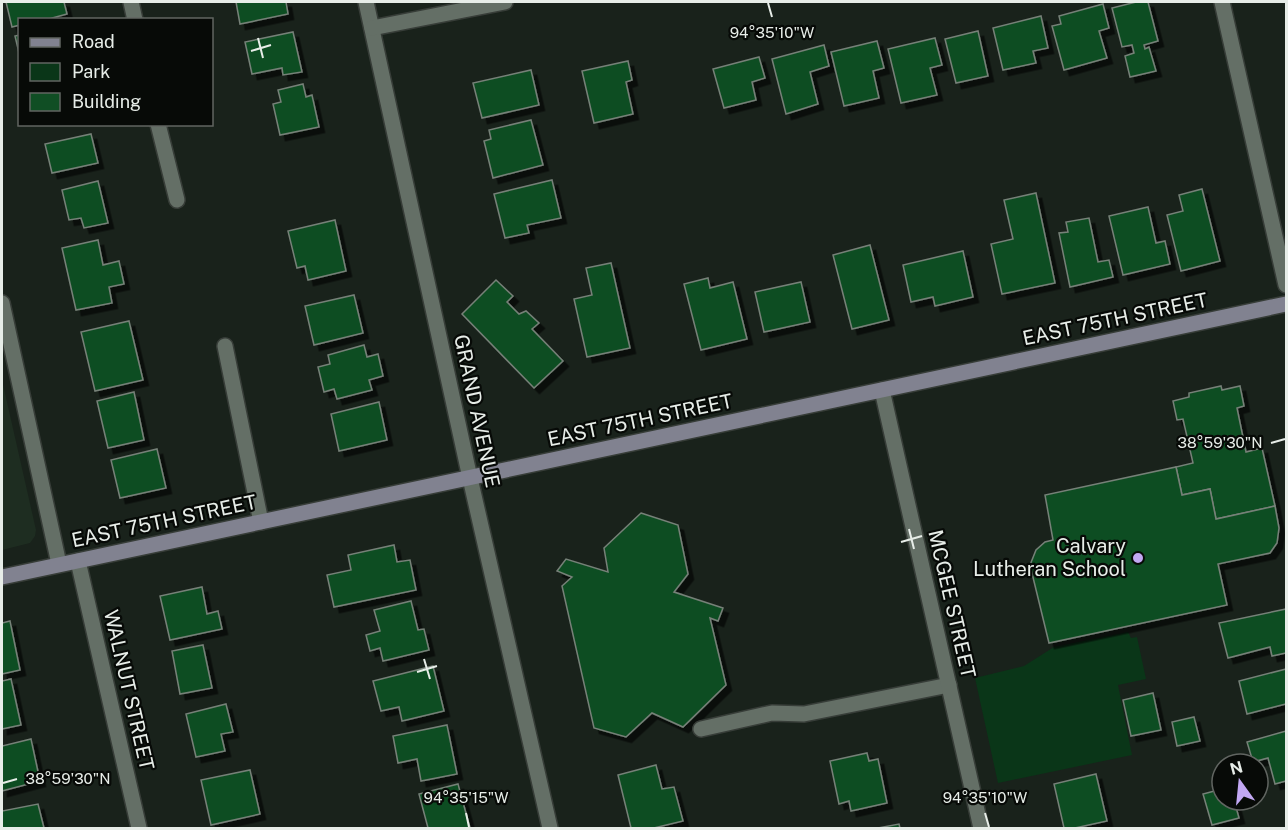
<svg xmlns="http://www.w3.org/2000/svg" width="1288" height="830" viewBox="0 0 1288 830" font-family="'Public Sans',sans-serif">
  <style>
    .built { fill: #1e2d21 }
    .green { fill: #0a3618 }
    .building { fill: #104e24; stroke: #768178; stroke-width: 1.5; filter: url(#shadow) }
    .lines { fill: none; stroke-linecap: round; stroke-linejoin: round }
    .lane-casing { stroke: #373d38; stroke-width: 18 }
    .street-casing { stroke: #373d38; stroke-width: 18 }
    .secondary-casing { stroke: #373d38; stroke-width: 18 }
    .lane { stroke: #646f66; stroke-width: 15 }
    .street { stroke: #646f66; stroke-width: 15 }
    .secondary { stroke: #818290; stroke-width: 15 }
    .ticks { fill: none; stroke: #e7ede8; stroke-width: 2 }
    .poi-dot { fill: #c2a8f3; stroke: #070a07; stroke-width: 2 }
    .labels { text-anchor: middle; stroke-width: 4.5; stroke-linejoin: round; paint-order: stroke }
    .street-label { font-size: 20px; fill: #e7ede8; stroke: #070a07 }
    .poi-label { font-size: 20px; fill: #e7ede8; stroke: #070a07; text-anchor: end }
    .ticks-label { font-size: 15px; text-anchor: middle; fill: #e7ede8; stroke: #070a07; stroke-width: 4.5; stroke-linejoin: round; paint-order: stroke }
  </style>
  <defs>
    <filter id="shadow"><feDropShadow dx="5.5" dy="5.5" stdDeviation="0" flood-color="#0009"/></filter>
  </defs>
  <rect width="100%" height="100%" fill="#19221b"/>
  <polygon class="built" points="2,380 36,530 35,536 30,543 2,550"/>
  <polygon class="green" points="1128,632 1131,638 1137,637 1146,679 1118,685 1132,755 998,783 975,678 1024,666 1054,647"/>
  <g class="building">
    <polygon points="6,2 64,2 67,14 45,20 20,20 20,25 12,27"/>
    <polygon points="236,2 286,2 288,14 240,24"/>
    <polygon points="1136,2 1148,2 1158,41 1144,45 1145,49 1149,47 1156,71 1130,77 1125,56 1134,53 1132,45 1122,47 1112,8"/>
    <polygon points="1103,4 1109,28 1099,31 1107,58 1064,70 1052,26 1061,24 1059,16"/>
    <polygon points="1041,16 1048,48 1033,51 1036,63 1003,70 993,28"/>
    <polygon points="978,31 988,76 956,83 945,39"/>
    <polygon points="293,32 302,72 283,75 282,68 252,74 245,42"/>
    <polygon points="20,35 20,57 15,36"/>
    <polygon points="935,38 942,65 930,68 937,95 901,103 888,49"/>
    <polygon points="877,41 884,68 873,71 879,98 844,106 831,52"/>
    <polygon points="824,45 829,66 810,72 818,104 786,114 772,59"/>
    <polygon points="759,57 765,78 752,82 756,100 724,108 713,69"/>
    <polygon points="628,61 632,80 626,82 633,114 594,123 582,71"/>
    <polygon points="531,70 539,105 482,118 473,83"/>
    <polygon points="303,84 306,97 312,95 319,127 280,135 273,104 281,102 278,90"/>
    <polygon points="531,120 543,165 493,178 484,141 491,139 489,130"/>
    <polygon points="91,134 98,163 52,173 45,144"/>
    <polygon points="552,180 561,218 527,225 529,233 505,238 494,194"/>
    <polygon points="98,181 108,223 84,228 81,218 69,220 62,190"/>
    <polygon points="1202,189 1220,261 1181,271 1167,215 1183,211 1179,195"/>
    <polygon points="1036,193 1055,283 1002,294 991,244 1013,239 1004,200"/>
    <polygon points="1148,207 1156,243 1165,241 1170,264 1123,275 1109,216"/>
    <polygon points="1089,218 1098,262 1109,260 1113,277 1070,287 1059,233 1068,232 1066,222"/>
    <polygon points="335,220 346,271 308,280 305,266 297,268 288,231"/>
    <polygon points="98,240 103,265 119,261 124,284 109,287 112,303 76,310 62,248"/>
    <polygon points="870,245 889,320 852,329 833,255"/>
    <polygon points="963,251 973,297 935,306 933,297 911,302 903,265"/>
    <polygon points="611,263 630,348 587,357 574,299 592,295 586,268"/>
    <polygon points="708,278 710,288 733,282 747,339 701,350 684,284"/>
    <polygon points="496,280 513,296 507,302 519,314 526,311 539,323 532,329 563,361 534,388 462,314"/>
    <polygon points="801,282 810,322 764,332 755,292"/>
    <polygon points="354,295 363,333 314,345 305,306"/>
    <polygon points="129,321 143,380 95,391 81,332"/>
    <polygon points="364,345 367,357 378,354 383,376 369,380 372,390 337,399 334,389 324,392 318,367 330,364 328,355"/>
    <polygon points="1221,386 1222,390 1240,386 1244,406 1237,408 1246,452 1262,448 1275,506 1216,519 1210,489 1182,495 1176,467 1193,463 1183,419 1177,420 1173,401 1189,397 1189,393"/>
    <polygon points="134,392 144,440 108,448 97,401"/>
    <polygon points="379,402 387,440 339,451 331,414"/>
    <polygon points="157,449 166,488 120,498 111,460"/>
    <polygon points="1176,467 1182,495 1210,489 1216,519 1275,506 1279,528 1277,543 1270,553 1218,564 1227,605 1049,643 1030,565 1036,550 1045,542 1053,540 1045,495"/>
    <polygon points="641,513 678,525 688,574 674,592 723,608 718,621 710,618 726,685 683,727 652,713 626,737 594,728 562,586 572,577 557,571 566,559 608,572 604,548"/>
    <polygon points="394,545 397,562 410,560 416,590 334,607 327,575 351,570 348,555"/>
    <polygon points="202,587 207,614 218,611 222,629 170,640 160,596"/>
    <polygon points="411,601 418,630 424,629 429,650 383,661 380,648 370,651 366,635 380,631 374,610"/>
    <polygon points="1286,609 1286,653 1272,656 1270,647 1228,658 1219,623"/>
    <polygon points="10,621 20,670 2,674 2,623"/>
    <polygon points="203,645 212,688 180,694 172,651"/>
    <polygon points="433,666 444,711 402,721 399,707 381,711 373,681"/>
    <polygon points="1286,669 1286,704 1247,714 1239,681"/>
    <polygon points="11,679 21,725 2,729 2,681"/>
    <polygon points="1153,693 1161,730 1131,736 1123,700"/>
    <polygon points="226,704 233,732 221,734 225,751 196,757 186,714"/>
    <polygon points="1194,717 1200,741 1177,746 1172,722"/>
    <polygon points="447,725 457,774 421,781 417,759 398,763 393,736"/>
    <polygon points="1286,731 1286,781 1275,784 1268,758 1253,762 1247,742"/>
    <polygon points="31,739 40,781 2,791 2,746"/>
    <polygon points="867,753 869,761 878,759 887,803 851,811 849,801 839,804 830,761"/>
    <polygon points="656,765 662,789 674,787 683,821 654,828 631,828 618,775"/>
    <polygon points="250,770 260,814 211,825 201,780"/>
    <polygon points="1096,774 1107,821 1075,828 1064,828 1054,784"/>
    <polygon points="458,784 470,828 428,828 419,794"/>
    <polygon points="1222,789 1222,800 1234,800 1239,818 1212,825 1203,794"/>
    <polygon points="38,804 44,828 2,828 2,811"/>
    <polygon points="899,824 900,828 878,828"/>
  </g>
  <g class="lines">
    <defs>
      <g id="lane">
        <polyline points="131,2 135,20"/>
        <polyline points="158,124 177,200"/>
        <polyline points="225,346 261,522"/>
        <polyline points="701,729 772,713 804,714 949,685"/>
      </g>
      <g id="street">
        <polyline points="366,2 470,478 550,828"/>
        <polyline points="1222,2 1286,285"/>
        <polyline points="372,28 505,2"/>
        <polyline points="2,303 59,564"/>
        <polyline points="882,390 981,828"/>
        <polyline points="78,561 139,828"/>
      </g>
      <polyline id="secondary" points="2,577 1286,304"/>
    </defs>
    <use href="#lane" class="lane-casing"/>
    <use href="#street" class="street-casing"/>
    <use href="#secondary" class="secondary-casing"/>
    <use href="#lane" class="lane"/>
    <use href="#street" class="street"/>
    <use href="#secondary" class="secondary"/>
  </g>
  <path class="ticks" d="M768 3 772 17M258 38 263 58M251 51 271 45M1271 443 1285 439M909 529 914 549M901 542 922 536M424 659 430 679M417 672 437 666M3 783 17 779M466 813 469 827M985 813 989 827"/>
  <circle class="poi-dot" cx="1138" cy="558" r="6"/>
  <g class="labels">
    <g class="street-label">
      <text transform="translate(1115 319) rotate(-12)" y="7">EAST 75TH STREET</text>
      <text transform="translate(477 411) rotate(78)" y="7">GRAND AVENUE</text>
      <text transform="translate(640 420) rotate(-12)" y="7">EAST 75TH STREET</text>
      <text transform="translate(164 521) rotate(-12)" y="7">EAST 75TH STREET</text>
      <text transform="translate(952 604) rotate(77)" y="7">MCGEE STREET</text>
      <text transform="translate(129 690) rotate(77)" y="7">WALNUT STREET</text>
    </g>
    <g class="poi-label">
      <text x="1126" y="553">Calvary<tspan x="1126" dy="23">Lutheran School</tspan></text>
    </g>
  </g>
  <g class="ticks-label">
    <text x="772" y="38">94°35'10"W</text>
    <text x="1220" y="448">38°59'30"N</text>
    <text x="68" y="784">38°59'30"N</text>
    <text x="466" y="803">94°35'15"W</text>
    <text x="985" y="803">94°35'10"W</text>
  </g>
  <rect width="1288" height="830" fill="none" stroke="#e7ede8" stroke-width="6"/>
  <rect x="18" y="18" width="195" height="108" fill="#070a07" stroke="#616561" stroke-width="1.5"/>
  <rect x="30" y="38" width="30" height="9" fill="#818290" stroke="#616561" stroke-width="1.5"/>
  <text x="72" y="48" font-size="18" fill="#e7ede8">Road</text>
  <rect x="30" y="63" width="30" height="18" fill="#0a3618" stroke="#616561" stroke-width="1.5"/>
  <text x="72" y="78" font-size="18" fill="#e7ede8">Park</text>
  <rect x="30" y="93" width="30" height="18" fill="#104e24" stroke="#616561" stroke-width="1.5"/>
  <text x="72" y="108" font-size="18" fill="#e7ede8">Building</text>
  <g transform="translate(1240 782) rotate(345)"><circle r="28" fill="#070a07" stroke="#616561" stroke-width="1.5"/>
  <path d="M0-4.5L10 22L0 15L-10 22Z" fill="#c2a8f3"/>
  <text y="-9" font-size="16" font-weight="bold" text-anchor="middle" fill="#e7ede8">N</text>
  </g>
</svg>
